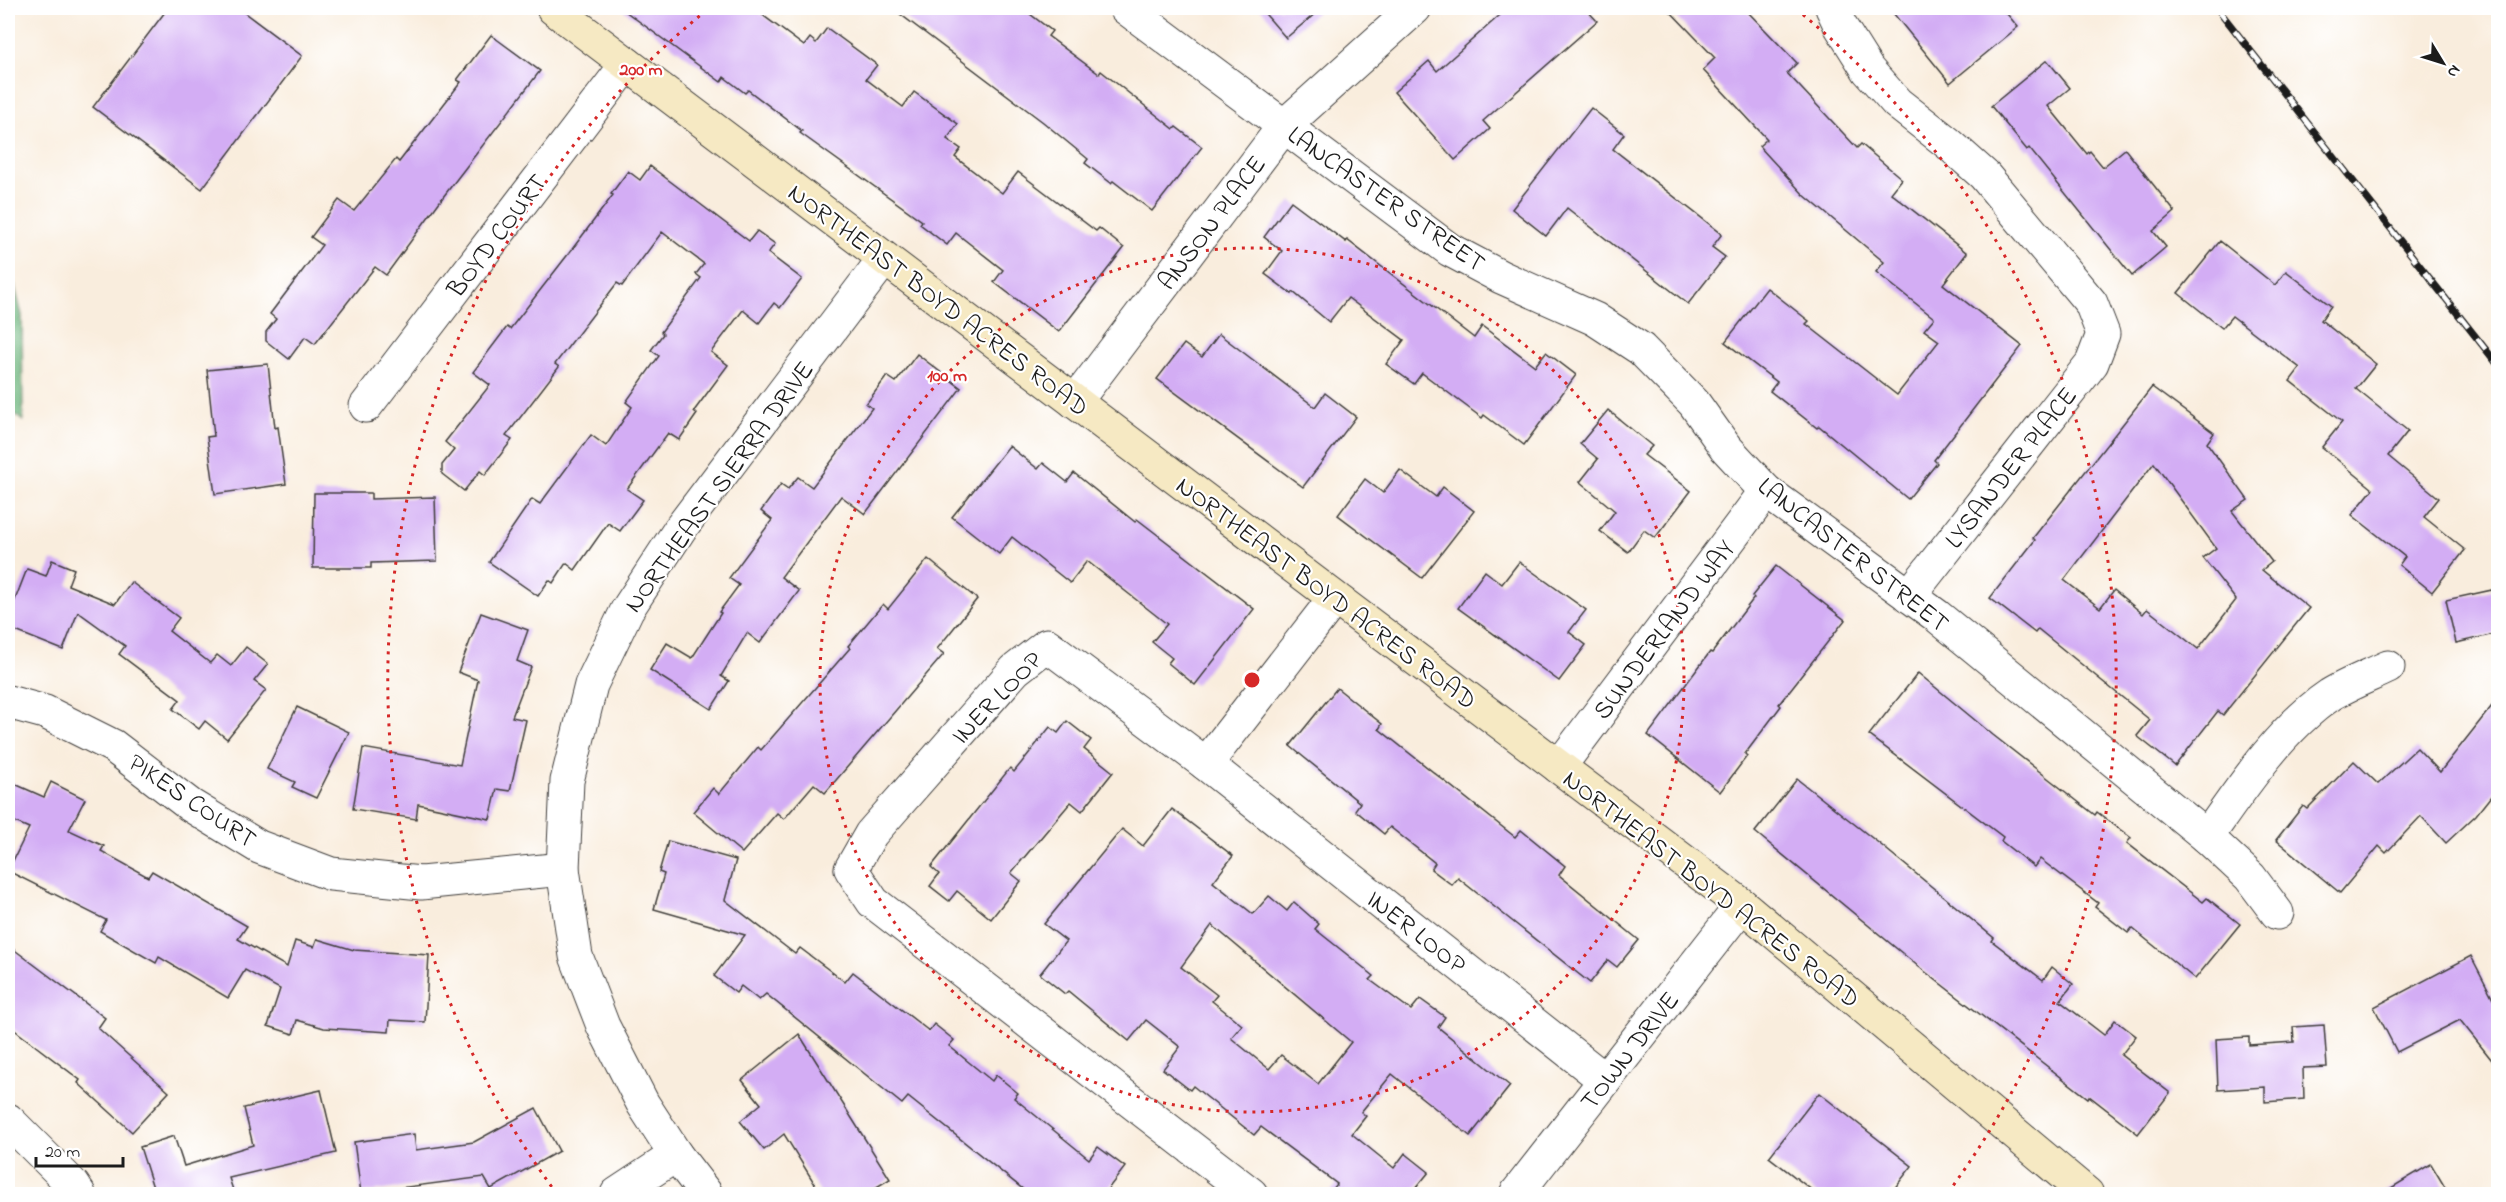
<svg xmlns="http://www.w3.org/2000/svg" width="2506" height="1202" viewBox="0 0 2506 1202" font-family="'Indie Flower',sans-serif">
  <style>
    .forest { fill: #6eb67e; stroke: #45694d; stroke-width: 1.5 }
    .building { fill: #d3adf4; fill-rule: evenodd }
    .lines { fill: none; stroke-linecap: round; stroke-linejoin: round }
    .street-casing { stroke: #3d3b39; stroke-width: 35 }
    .secondary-casing { stroke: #3d3b39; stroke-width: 35 }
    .street { stroke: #fff; stroke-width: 33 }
    .secondary { stroke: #f6e9c3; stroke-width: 33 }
    .rail-casing { stroke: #1c1c1c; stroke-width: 7 }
    .rail { stroke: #fff; stroke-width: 4.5; stroke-dasharray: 14; stroke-linecap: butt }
    .ring { fill: none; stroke: #d62828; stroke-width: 3; stroke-dasharray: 3 6 }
    .labels { text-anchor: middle; stroke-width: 4.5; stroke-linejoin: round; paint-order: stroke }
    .street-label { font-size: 26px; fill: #1c1c1c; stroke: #fff }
    .centre { fill: #d62828; stroke: #fff; stroke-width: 3 }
    .ring-label { font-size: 18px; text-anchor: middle; font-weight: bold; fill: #d62828; stroke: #fff; stroke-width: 4.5; stroke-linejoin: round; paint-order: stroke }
  </style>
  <rect width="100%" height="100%" fill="#fff"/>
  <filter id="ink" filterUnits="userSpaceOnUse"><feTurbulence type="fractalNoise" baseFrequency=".0167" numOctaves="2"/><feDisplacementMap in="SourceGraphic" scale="12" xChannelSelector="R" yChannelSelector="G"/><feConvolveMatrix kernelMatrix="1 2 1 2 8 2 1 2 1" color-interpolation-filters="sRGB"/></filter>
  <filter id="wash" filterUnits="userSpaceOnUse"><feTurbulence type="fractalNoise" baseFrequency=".008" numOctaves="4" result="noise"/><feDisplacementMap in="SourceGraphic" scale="24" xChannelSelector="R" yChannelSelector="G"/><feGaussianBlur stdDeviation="1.35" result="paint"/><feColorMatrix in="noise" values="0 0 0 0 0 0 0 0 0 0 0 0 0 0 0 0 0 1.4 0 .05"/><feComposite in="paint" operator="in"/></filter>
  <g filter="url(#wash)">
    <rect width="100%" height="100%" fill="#f9eddd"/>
    <polygon class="forest" points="8,261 22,315 23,421 8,408"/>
    <g id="blocks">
      <g class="building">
        <polygon points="168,8 238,8 302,56 202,189 93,107"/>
        <polygon points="621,8 753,8 804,46 810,38 816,43 827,28 877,65 866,79 903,107 914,92 958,124 947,139 961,149 955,157 1002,193 1018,172 1096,231 1099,228 1124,248 1059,332 994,282 1003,270 956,233 947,245 920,224 922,221 800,133 802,131 748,90 745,93 724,77 721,82"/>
        <polygon points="892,8 1022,8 1052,31 1048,36 1099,74 1101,71 1174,129 1176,127 1202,147 1152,211 1113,181 1111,183 1085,163 1088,159 1043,122"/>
        <polygon points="1260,8 1322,8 1286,38"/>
        <polygon points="1508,8 1585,8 1597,21 1483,121 1490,129 1455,160 1394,92 1429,61 1437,71"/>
        <polygon points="1667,8 1744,8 1797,63 1787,73 1857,148 1861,144 1902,179 1891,193 1967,253 1943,284 2022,346 1934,460 1937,463 1908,499 1819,426 1817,428 1770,391 1777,382 1725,342 1767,288 1809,321 1806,324 1897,395 1939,341 1924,330 1934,318 1876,272 1884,262 1804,195 1759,146 1767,139 1703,70 1715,58"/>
        <polygon points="1889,8 2002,8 2018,27 1950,83"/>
        <polygon points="491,35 540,71 443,197 386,275 375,267 315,344 305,337 289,359 266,341 266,332 276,319 270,314 322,245 311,237 339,200 354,211 396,159 399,162 461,82 457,80"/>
        <polygon points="2047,60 2070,88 2048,106 2087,154 2090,151 2103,167 2125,149 2175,212 2153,231 2166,247 2132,276 2029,148 2027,150 1991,106"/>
        <polygon points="1591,108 1624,134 1613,149 1722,234 1712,247 1725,257 1688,304 1567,208 1546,236 1512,209"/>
        <polygon points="650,166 749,241 757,231 775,244 768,253 802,279 780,308 774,303 759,323 743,310 711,352 728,365 694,411 697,414 679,440 668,433 627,489 643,500 620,531 608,523 575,570 566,563 553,583 549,580 538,596 489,562 532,499 540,504 591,435 606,446 632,407 626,402 659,356 651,350 663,334 661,332 701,278 696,274 704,264 662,232 622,286 617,283 555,364 559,367 506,436 512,440 485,475 480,471 464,491 442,474 442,465 454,450 445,442 490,385 473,372 507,327 510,329 573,248 613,195 611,194 628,171 640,180"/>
        <polygon points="1291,201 1346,242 1347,240 1474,338 1482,326 1535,366 1546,352 1576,375 1524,445 1484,415 1482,418 1422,373 1414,384 1386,364 1404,340 1348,298 1329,322 1293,292 1292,294 1265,274 1282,251 1264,237"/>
        <polygon points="2220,241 2275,285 2286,271 2331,306 2321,320 2376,364 2356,389 2408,431 2388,456 2439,498 2424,517 2465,550 2432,592 2399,565 2405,557 2352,515 2373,489 2322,447 2342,422 2290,381 2300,368 2232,316 2222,328 2178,293"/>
        <polygon points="1219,334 1315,407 1325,393 1356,417 1303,487 1157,379 1184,344 1202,357"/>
        <polygon points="917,354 961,388 865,514 841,496 781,577 799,591 760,643 747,633 721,676 729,681 711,709 650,670 667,643 692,658 721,613 719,612 739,585 729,578 772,520 761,511 781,484 788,489 798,477 812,487 872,408 866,404 887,376 896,382"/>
        <polygon points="268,364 275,428 278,427 286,484 215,494 207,437 214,436 207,370"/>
        <path d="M2152 387 2214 433 2207 443 2248 500 2232 511 2272 562 2262 570 2309 608 2223 715 2218 711 2175 766 2137 736 2150 720 2038 629 2035 633 1990 598 2035 540 2033 538ZM2154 463 2216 548 2203 558 2236 600 2198 649 2147 609 2143 614 2114 590 2100 608 2064 580Z"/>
        <polygon points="1608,410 1652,446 1644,455 1691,491 1655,538 1644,530 1628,552 1600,531 1615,511 1580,482 1598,459 1580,444"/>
        <polygon points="1009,446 1038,469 1043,463 1067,482 1074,473 1135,522 1137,519 1254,609 1195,685 1168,663 1172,658 1152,642 1167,624 1087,561 1070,583 1012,537 999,554 952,517"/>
        <polygon points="1400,470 1436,497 1443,487 1474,511 1422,578 1338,515 1365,479 1383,493"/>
        <polygon points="314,493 371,493 371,499 435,497 437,561 371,563 371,568 313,568"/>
        <polygon points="928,559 977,599 937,649 944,654 825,793 814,784 784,819 777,813 742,853 693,812 713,788 719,794 758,747 761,750 850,648 848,646 883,604 888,609"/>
        <polygon points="52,560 74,569 68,585 115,604 131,582 179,618 169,631 210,663 217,655 231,666 246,647 268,664 254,681 266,690 227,739 205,721 199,729 173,709 180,700 119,654 125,646 78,612 63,650 8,628 8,618 27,569 46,576"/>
        <polygon points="1519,562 1586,610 1569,632 1586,645 1559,681 1458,608 1485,571 1502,584"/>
        <polygon points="1776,566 1845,620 1779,704 1781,706 1745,754 1747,756 1720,792 1648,735 1710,652 1712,653 1754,598 1752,596"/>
        <polygon points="2492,590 2499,616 2499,633 2456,643 2446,600"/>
        <polygon points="481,613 528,630 517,661 531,667 512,717 526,720 510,791 497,789 490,819 418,804 416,819 353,809 363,748 460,765 478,680 458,672"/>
        <polygon points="1918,673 1993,735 2095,815 2097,812 2131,838 2127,843 2203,902 2207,898 2240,924 2195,979 2132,928 2128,933 2095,907 2098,903 2040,859 2034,867 2001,841 2003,837 1869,735"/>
        <polygon points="1337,688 1382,724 1379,729 1515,837 1521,830 1565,866 1559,875 1639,940 1617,967 1608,960 1590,983 1458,878 1452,885 1431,869 1435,863 1390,827 1384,834 1355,810 1360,803 1290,746"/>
        <polygon points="2499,697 2499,786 2476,815 2446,843 2421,816 2386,853 2379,846 2340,893 2276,840 2303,806 2307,809 2354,761 2378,784 2417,748 2440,772"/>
        <polygon points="297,707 349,732 316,798 292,787 295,782 267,769"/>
        <polygon points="1067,721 1091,740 1084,749 1113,772 1082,811 1071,802 1011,873 1021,881 991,919 957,891 949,901 930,886 939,874 931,867 1010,768 1014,772 1050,727 1058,733"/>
        <polygon points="1797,779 1881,845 1994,938 1992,941 2043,980 2052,967 2073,984 2060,1001 2104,1035 2115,1020 2136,1036 2121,1055 2170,1093 2138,1134 2089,1096 2088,1098 1919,967 1755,832"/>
        <polygon points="8,781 44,797 51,782 85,799 69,830 104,846 101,851 148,877 152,871 247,926 238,939 287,967 295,941 314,947 317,939 354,950 429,955 425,1022 390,1020 389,1032 324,1028 297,1020 293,1034 268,1026 280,989 245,970 228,998 159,957 156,963 100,931 106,920 8,871 29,828 8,819"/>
        <path d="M1172 809 1233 856 1213 882 1253 914 1269 896 1287 911 1294 902 1319 924 1315 929 1374 976 1370 980 1411 1010 1420 999 1445 1017 1438 1027 1510 1086 1470 1136 1392 1074 1361 1112 1366 1116 1352 1134 1394 1168 1405 1153 1429 1172 1411 1194H1329L1337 1184 1261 1127 1254 1135 1193 1086 1190 1090 1163 1069 1180 1047 1146 1020 1129 1041 1068 991 1065 994 1040 974 1066 941 1044 924 1122 829 1143 846ZM1212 925 1351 1042 1318 1084 1281 1055 1269 1069 1231 1038 1242 1025 1212 1001 1217 995 1181 967Z"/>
        <polygon points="668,841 736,860 725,900 795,954 800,948 845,982 853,972 929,1031 934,1024 954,1040 949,1046 992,1081 996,1075 1018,1093 1014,1098 1089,1159 1098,1147 1125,1167 1104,1194 1029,1194 908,1097 902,1104 766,994 759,1000 741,986 736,993 714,976 745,935 654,909 664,874 659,872"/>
        <polygon points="8,945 105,1018 98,1028 169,1092 132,1132 78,1083 80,1080 8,1025"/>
        <polygon points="2471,956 2499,1010 2499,1069 2460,1020 2397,1052 2374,1007"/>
        <polygon points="2324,1025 2327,1067 2303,1068 2304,1099 2265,1102 2265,1087 2218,1090 2216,1039 2249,1037 2249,1045 2294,1042 2293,1027"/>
        <polygon points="799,1034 890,1179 865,1194 821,1194 784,1134 764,1150 740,1121 761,1104 742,1080"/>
        <polygon points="321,1090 336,1153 229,1178 233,1190 219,1194 155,1194 140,1147 174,1136 184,1166 253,1145 244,1108"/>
        <polygon points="1819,1093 1912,1166 1890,1194 1817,1194 1769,1157"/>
        <polygon points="536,1108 559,1151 491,1189 484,1177 361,1193 354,1142 414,1134 416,1150 474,1142"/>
        <polygon points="2431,1164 2449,1194 2381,1194"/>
      </g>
    </g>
  </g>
  <g filter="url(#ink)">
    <use href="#blocks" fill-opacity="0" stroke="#3d3b39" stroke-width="1.5"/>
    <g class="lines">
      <defs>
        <g id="street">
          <polyline points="1126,8 1450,250 1501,277 1595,319 1641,349 1694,403 1726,448 1766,491 1937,616 2207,837 2250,877 2277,913"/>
          <polyline points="1832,8 1841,27 1868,70 1897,103 1948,143 1984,175 2091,303 2103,334 2092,363 1909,596"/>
          <polyline points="1075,402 1284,126 1415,8"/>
          <polyline points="366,406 627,64"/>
          <polyline points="8,702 45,712 113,746 190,805 259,847 331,874 421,883 563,869"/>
          <polyline points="1206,764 1334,599"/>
          <polyline points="1559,767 1766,491"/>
          <path d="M2207 837C2240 790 2281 728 2330 695 2348 684 2369 676 2388 667"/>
          <polyline points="8,1120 73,1185 79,1194"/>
          <polyline points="617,1194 676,1155"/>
          <polyline points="706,1194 676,1155 643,1104 603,1026 576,956 563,869 567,781 591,685 627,610 680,529 884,259"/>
          <polyline points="1251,1194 873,902 851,869 871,834 1015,670 1047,645 1206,764 1605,1080"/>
          <polyline points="1516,1194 1742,905"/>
        </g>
        <polyline id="secondary" points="553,8 1742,905 2087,1194"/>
      </defs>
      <use href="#street" class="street-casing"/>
      <use href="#secondary" class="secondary-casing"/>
      <use href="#street" class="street"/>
      <use href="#secondary" class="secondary"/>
      <defs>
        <polyline id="rail" points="2217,8 2498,365"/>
      </defs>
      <use href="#rail" class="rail-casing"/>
      <use href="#rail" class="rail"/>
    </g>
  </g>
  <g class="ring">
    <circle cx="1252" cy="680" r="432"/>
    <path d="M557 1194A864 864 0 0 1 708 9M1796 9A864 864 0 0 1 1947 1194"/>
  </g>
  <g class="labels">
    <g class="street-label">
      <text transform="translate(1387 198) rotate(35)" y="9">LANCASTER STREET</text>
      <text transform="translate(1211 222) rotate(-53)" y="9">ANSON PLACE</text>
      <text transform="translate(496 235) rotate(-53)" y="9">BOYD COURT</text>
      <text transform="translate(939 299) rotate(37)" y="9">NORTHEAST BOYD ACRES ROAD</text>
      <text transform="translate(2010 467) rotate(-52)" y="9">LYSANDER PLACE</text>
      <text transform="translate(718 486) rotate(-54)" y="9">NORTHEAST SIERRA DRIVE</text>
      <text transform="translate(1854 554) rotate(38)" y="9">LANCASTER STREET</text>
      <text transform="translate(1327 592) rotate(37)" y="9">NORTHEAST BOYD ACRES ROAD</text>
      <text transform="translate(1663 629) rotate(-53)" y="9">SUNDERLAND WAY</text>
      <text transform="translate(996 697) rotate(-46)" y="9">INER LOOP</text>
      <text transform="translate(193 800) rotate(34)" y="9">PIKES COURT</text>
      <text transform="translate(1712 888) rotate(38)" y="9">NORTHEAST BOYD ACRES ROAD</text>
      <text transform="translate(1417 931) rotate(38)" y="9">INER LOOP</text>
      <text transform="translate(1629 1050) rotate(-52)" y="9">TOWN DRIVE</text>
    </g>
  </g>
  <circle cx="1252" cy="680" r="9" class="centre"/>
  <g class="ring-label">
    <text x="641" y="75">200 m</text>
    <text x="947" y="381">100 m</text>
  </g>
  <rect width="2506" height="1202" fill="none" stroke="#fff" stroke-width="30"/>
  <g transform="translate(2443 63) rotate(128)" stroke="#ffffff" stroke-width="4.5" paint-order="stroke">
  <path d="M0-4.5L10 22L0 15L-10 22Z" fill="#1c1c1c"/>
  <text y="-9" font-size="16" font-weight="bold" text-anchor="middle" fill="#1c1c1c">N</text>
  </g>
  <path d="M36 1157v9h87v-9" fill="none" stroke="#1c1c1c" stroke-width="3"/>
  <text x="45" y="1157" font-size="18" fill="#1c1c1c" stroke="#ffffff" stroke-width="4.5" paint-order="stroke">20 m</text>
</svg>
